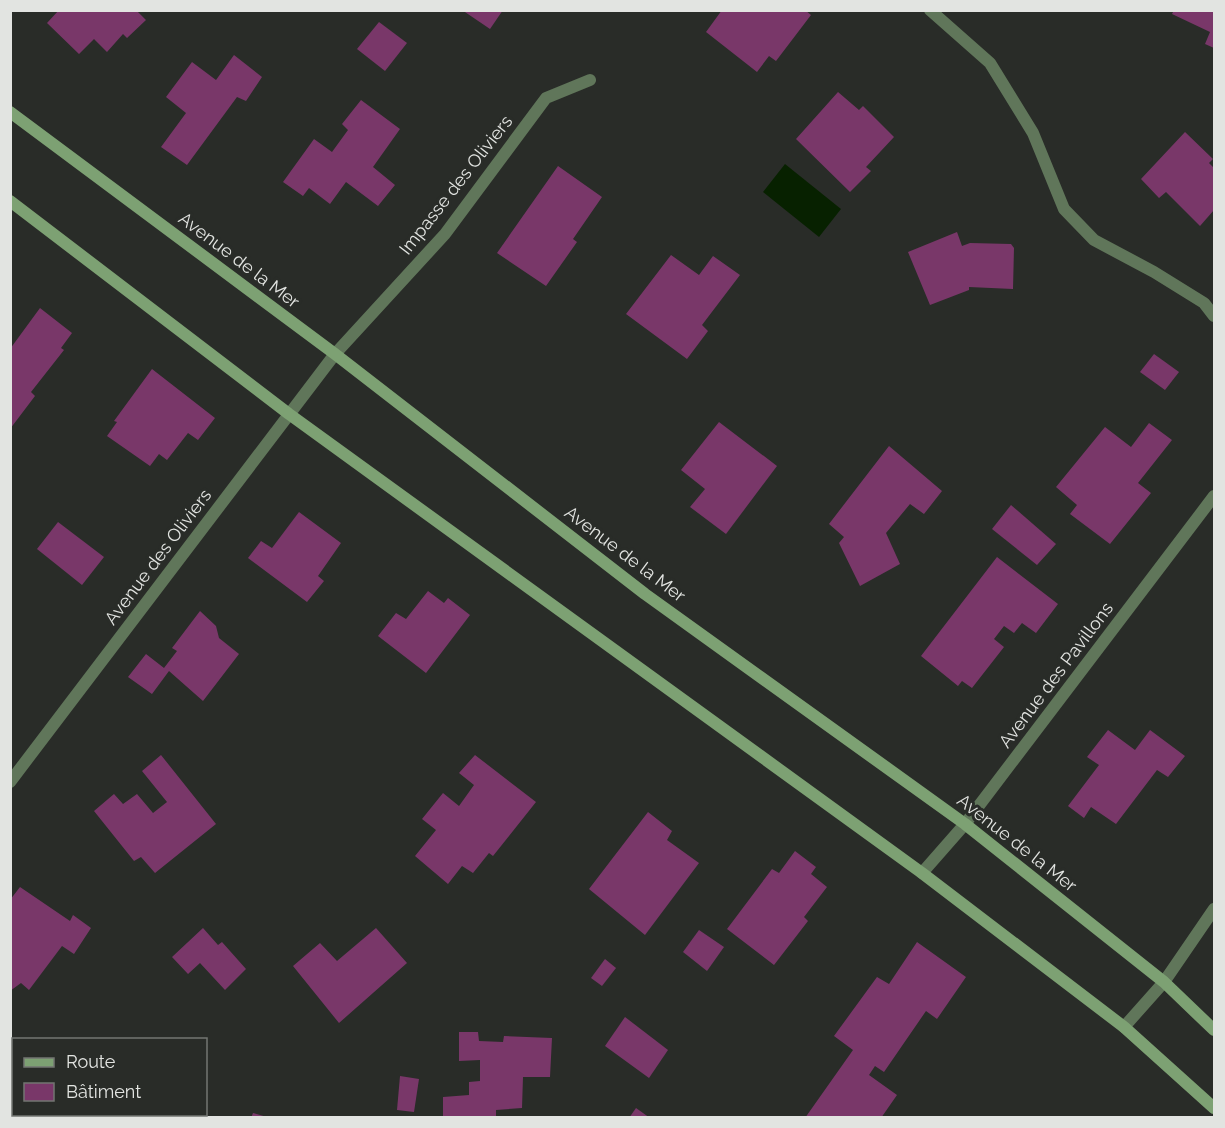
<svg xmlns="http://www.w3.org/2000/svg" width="1225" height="1128" viewBox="0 0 1225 1128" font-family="Raleway,sans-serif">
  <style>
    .water { fill: #072100 }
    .building { fill: #793769 }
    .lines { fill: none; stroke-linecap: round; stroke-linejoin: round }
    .street { stroke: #60765a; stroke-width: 12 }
    .secondary { stroke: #7da173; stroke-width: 12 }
    .labels { text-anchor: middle; stroke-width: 6; stroke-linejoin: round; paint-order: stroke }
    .street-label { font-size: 18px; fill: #e2e4e1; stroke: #292c28 }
  </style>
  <rect width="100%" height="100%" fill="#292c28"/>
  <polygon class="water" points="785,164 841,209 819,237 763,192"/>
  <g class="building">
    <polygon points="59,10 136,10 146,20 127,38 123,34 107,52 94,39 79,54 47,23"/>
    <polygon points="462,10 503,10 490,29"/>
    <polygon points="722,10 805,10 811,15 776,61 769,56 757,72 706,32"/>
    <polygon points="1174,10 1214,10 1214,48 1205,44 1210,32 1172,14"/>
    <polygon points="379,22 407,43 385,71 357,49"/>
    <polygon points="234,55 262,77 246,101 237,97 187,165 161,147 186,113 166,97 192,62 216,80"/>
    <polygon points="838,92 859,110 863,106 894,137 866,167 871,171 850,192 796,139"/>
    <polygon points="361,100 400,129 373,167 395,185 378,206 346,182 330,204 309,188 303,196 283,182 314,139 332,152 348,130 342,124"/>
    <polygon points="1185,132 1213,159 1209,163 1214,168 1214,210 1200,226 1166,192 1159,198 1141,179"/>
    <polygon points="558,166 602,197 573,239 577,242 546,286 497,253"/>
    <polygon points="957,232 962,246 970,243 1011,244 1014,248 1013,289 969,287 969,290 930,305 908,252"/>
    <polygon points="671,255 699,275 713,256 740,275 702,325 708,331 687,359 626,314"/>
    <polygon points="40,308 72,333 61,348 64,350 31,392 35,396 10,429 10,349"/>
    <polygon points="1154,354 1179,372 1165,390 1140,372"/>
    <polygon points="152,369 215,418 198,440 188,433 167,460 159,454 150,466 107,436 117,422 114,421"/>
    <polygon points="719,422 777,466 726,534 690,507 705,489 681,470"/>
    <polygon points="1149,423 1172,440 1138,483 1151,493 1110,544 1070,514 1077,505 1056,487 1105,427 1131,447"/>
    <polygon points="889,446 942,491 924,514 910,504 886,533 900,564 860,586 839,543 844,537 829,524"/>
    <polygon points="1011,505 1056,544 1037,565 992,529"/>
    <polygon points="299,512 341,543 318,576 324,581 307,602 248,558 261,541 272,548"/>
    <polygon points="58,522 104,557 82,585 37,549"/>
    <polygon points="997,557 1058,604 1036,633 1022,623 1014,633 1004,626 994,639 1004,647 972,688 962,681 958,686 921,656"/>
    <polygon points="428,591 444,603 448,598 470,615 426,673 378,636 396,613 406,619"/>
    <polygon points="200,611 216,626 219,638 239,654 203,701 169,671 152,694 128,677 146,654 164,668 177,651 172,648"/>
    <polygon points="1108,730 1135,750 1150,730 1185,756 1168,777 1157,770 1116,824 1091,807 1084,818 1068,806 1099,765 1087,757"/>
    <polygon points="161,755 216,824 155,873 141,857 134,861 94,811 114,794 123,804 137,794 153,813 167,802 142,771"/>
    <polygon points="475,755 536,802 493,856 489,853 473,873 462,866 448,884 415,856 436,830 422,819 443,793 459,806 474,785 459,773"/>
    <polygon points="648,812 672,831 667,840 699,863 645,935 589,889"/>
    <polygon points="795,851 816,867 811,874 827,887 804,917 808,921 774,965 727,929 772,869 779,873"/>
    <polygon points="20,887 70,921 73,915 91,928 74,954 62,946 29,990 21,983 10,991 10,900"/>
    <polygon points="203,928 218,945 222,942 246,969 225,990 200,963 188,974 172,957"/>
    <polygon points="376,928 407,963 339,1023 293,966 320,943 337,961"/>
    <polygon points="699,930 724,947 707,971 683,952"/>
    <polygon points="917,942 966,977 937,1019 926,1011 884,1072 875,1066 869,1075 897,1095 881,1118 805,1118 853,1050 834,1036 877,977 889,984"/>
    <polygon points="605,959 616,968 602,986 591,978"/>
    <polygon points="625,1017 668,1050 649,1078 605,1046"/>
    <polygon points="459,1032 478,1032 479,1041 503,1042 504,1036 552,1038 550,1077 523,1077 522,1108 496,1110 496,1118 443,1118 443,1097 469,1095 469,1082 480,1081 480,1060 459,1061"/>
    <polygon points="400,1076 419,1079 414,1112 397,1110"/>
    <polygon points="636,1108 650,1118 629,1118"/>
    <polygon points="253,1113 267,1117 267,1118 251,1118"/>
    <polygon points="84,1114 128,1114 130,1118 82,1118"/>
  </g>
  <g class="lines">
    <g class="street">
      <polyline points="930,10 990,63 1033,133 1064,209 1094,240 1154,272 1204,303 1214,316"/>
      <polyline points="10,782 335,354 445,234 546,98 590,80"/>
      <polyline points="922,873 965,824 1214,496"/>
      <polyline points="1124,1027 1164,982 1214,909"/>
    </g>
    <g class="secondary">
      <polyline points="10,112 335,354 645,594 965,824 1164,982 1214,1030"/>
      <polyline points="10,201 289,414 922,873 1124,1027 1214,1108"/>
    </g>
  </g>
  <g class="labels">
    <g class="street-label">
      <text transform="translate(456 185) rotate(-52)" y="6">Impasse des Oliviers</text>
      <text transform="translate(239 260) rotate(37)" y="6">Avenue de la Mer</text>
      <text transform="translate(625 554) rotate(37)" y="6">Avenue de la Mer</text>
      <text transform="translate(158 557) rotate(-53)" y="6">Avenue des Oliviers</text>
      <text transform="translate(1056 675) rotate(-53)" y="6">Avenue des Pavillons</text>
      <text transform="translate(1017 843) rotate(38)" y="6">Avenue de la Mer</text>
    </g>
  </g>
  <rect width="1225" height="1128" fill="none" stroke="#e2e4e1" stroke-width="24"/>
  <rect x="12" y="1038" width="195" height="78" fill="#292c28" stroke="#737672" stroke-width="1.5"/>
  <rect x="24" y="1058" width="30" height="9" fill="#7da173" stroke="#737672" stroke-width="1.5"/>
  <text x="66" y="1068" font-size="18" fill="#e2e4e1">Route</text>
  <rect x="24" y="1083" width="30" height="18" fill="#793769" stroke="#737672" stroke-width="1.5"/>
  <text x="66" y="1098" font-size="18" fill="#e2e4e1">Bâtiment</text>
</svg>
